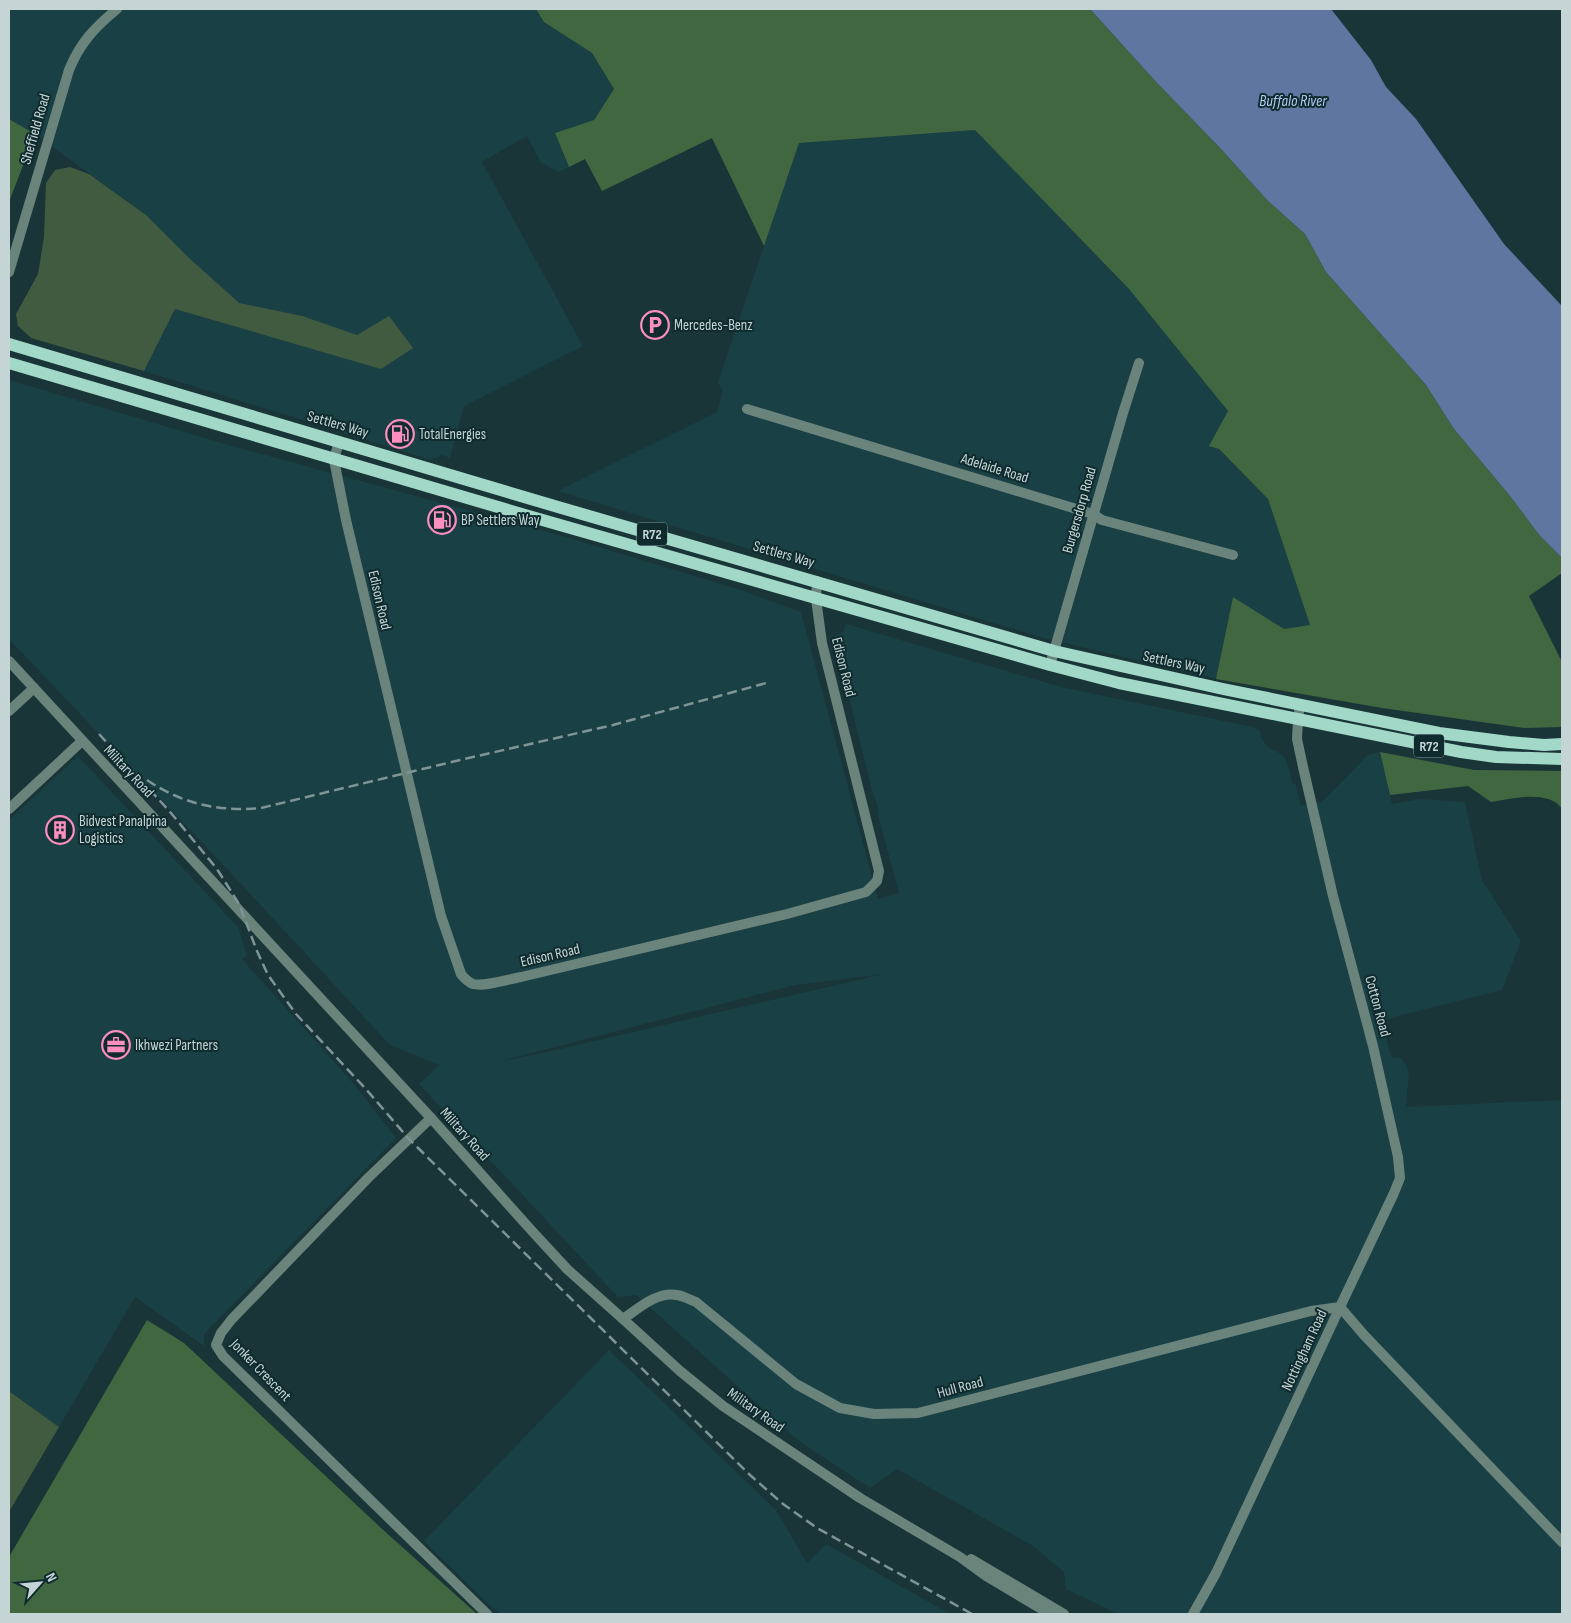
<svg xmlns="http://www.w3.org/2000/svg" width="1571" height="1623" viewBox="0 0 1571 1623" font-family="'Sofia Sans Condensed',sans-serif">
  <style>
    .built { fill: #194044; fill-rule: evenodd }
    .green { fill: #405b3f }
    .forest { fill: #416741 }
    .water { fill: #5f76a1 }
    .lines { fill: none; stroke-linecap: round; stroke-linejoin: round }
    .minor { stroke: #6a847c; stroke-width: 10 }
    .major { stroke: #a1d8c7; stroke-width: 12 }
    .rail { stroke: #7f9496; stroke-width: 2.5; stroke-dasharray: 10 5; stroke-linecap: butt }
    .labels { text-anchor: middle; stroke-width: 4; stroke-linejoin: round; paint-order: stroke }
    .shield { fill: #0f2b2e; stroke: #8ea2a4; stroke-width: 1 }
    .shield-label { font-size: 14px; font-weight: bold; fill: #c5d5d6 }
    .street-label { font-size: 15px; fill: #c5d5d6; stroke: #0f2b2e }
    .poi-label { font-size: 15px; fill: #c5d5d6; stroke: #0f2b2e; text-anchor: start }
    .water-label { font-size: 16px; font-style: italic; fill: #b4c9f2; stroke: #0f2b2e }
  </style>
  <rect width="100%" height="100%" fill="#193538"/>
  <g class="built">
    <polygon points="9,9 536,9 544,22 592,53 614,89 594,120 555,133 569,167 559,172 541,163 527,136 482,162 583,346 464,406 450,458 442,455 431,460 144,371 175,309 146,215 35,134 9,119"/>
    <polygon points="975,130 1129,289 1228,411 1219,449 1268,499 1310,625 1284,629 1233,597 1216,679 1040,637 558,491 717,412 723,391 718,382 799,143"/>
    <path d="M9 380 232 446 559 535 741 590 801 612 878 899 899 893 877 812 878 809 876 801 872 791 834 636 843 632 846 624 1061 687 1253 727 1260 731 1261 738 1268 747 1283 755 1288 765 1292 783 1296 785 1301 806 1322 802 1368 755 1380 752 1392 804 1420 799 1465 802 1482 880 1521 941 1502 990 1382 1020 1391 1057 1401 1058 1407 1066 1409 1072 1406 1107 1562 1100V1614H1118L1066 1589 1064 1572 1033 1546 897 1469 870 1488 799 1441 636 1295 618 1297 419 1084 439 1065 390 1045 229 871 9 639ZM884 974 547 1052 497 1062 795 985Z"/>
    <polygon points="78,756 238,927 247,955 242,959 354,1084 396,1138 204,1334 204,1346 135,1297 59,1427 9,1391 9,820"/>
    <polygon points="609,1350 776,1510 807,1563 826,1544 950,1614 502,1614 490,1606 424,1541"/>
  </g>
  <g class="green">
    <polygon points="70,167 89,174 146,215 188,257 239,303 302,316 357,335 389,316 413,348 381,369 175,309 144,371 31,338 18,326 16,314 38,274 44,237 46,183 55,170"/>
    <polygon points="9,1391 59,1427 9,1512"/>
  </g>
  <g class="forest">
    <polygon points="536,9 1090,9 1158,84 1221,149 1268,201 1305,234 1326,272 1426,385 1454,429 1510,496 1540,536 1562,558 1562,573 1529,596 1562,662 1562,727 1524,728 1382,708 1216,679 1233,597 1284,629 1310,625 1268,499 1219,449 1209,446 1228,411 1129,289 975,130 799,143 764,246 712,138 602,191 585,159 569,167 555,133 594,120 614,89 592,53 544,22"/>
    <polygon points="9,119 35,134 9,202"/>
    <path d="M1380 752 1474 770 1562 771V809C1549 789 1510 799 1491 802L1468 786 1390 795Z"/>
    <polygon points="147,1320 184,1343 381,1528 477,1614 9,1614 9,1557"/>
  </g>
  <polygon class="water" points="1090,9 1331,9 1371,60 1386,87 1416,119 1504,244 1562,306 1562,558 1540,536 1510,496 1454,429 1426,385 1326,272 1305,234 1268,201 1221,149 1158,84"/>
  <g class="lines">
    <g class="minor">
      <path d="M9 272 69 70C80 43 94 28 117 9"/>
      <polyline points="747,409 1093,514 1102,520 1233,555"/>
      <path d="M339 441 334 460 346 520 441 916 461 974C464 978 468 982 473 984 485 987 509 979 521 977L787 914 866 892 877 881 879 871 822 643 816 599 817 581"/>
      <polyline points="9,661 431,1118 532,1231 567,1269 623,1319 680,1371 723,1406 860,1498 960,1557 986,1576 1050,1614"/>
      <polyline points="1050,665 1123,413 1139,363"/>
      <polyline points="9,711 34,688"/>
      <polyline points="9,809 82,741"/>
      <polyline points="431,1118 369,1177 232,1319 221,1333 216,1345 223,1356 487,1614"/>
      <path d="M623 1319C638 1309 657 1291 677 1295 684 1296 690 1300 696 1302L796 1384 840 1408 874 1414 918 1413 1311 1311 1340 1307 1394 1193 1400 1178 1398 1157 1373 1046 1333 896 1303 767 1297 739 1298 720 1300 704"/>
      <polyline points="971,1559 1064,1614"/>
      <polyline points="1193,1614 1216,1573 1340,1307 1364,1335 1562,1542"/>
    </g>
    <g class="major">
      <polyline points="9,344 558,507 1054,651 1223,689 1439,733 1509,742 1544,745 1562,744"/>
      <polyline points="9,363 525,515 1050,665 1119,683 1461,752 1496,757 1562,759"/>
    </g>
    <g class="rail">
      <polyline points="99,734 171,813 217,869 239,904 257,951 268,975 296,1014 365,1088 409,1139 750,1475 783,1504 817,1528 972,1614"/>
      <path d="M147 780C182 804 220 812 261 808L460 760 613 725 770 682"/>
    </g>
  </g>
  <defs>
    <symbol id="parking-ring" viewBox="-11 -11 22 22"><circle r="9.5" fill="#0f2b2e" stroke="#fd8ec0" stroke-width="1.5"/><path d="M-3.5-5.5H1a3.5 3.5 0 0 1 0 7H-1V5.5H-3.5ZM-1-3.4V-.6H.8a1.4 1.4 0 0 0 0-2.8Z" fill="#fd8ec0"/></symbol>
    <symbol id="fuel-ring" viewBox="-11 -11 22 22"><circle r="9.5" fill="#0f2b2e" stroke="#fd8ec0" stroke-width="1.5"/><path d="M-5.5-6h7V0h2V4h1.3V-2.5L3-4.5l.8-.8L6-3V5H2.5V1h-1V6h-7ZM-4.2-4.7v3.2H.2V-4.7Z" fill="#fd8ec0"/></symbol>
    <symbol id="building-ring" viewBox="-11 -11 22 22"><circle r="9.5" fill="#0f2b2e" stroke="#fd8ec0" stroke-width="1.5"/><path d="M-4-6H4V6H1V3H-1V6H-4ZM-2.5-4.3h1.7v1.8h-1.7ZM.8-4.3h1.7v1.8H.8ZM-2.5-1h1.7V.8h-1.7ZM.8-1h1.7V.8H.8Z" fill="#fd8ec0"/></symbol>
    <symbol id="office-ring" viewBox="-11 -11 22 22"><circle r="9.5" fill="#0f2b2e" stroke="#fd8ec0" stroke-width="1.5"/><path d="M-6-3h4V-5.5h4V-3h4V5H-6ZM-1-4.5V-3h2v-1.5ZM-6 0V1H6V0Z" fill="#fd8ec0"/></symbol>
  </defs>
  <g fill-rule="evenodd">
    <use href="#parking-ring" x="639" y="309" width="32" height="32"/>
    <use href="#fuel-ring" x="384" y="418" width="32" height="32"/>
    <use href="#fuel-ring" x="426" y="504" width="32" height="32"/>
    <use href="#building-ring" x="44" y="814" width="32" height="32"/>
    <use href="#office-ring" x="100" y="1029" width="32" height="32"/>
  </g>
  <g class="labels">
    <g class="shield">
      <rect x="637" y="522.5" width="30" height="23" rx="4"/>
      <rect x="1414" y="734.5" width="30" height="23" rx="4"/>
    </g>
    <g class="shield-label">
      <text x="652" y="539">R72</text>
      <text x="1429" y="751">R72</text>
    </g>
    <g class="street-label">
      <text transform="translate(35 129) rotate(-74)" y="5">Sheffield Road</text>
      <text transform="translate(338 424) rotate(16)" y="5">Settlers Way</text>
      <text transform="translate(995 468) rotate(17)" y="5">Adelaide Road</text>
      <text transform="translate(1079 510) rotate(-74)" y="5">Burgersdorp Road</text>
      <text transform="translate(784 554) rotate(16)" y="5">Settlers Way</text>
      <text transform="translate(380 600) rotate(77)" y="5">Edison Road</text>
      <text transform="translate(1174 662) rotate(12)" y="5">Settlers Way</text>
      <text transform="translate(844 667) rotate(76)" y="5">Edison Road</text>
      <text transform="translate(129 771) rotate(47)" y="5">Military Road</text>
      <text transform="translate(550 955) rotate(-13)" y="5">Edison Road</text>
      <text transform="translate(1378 1006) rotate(75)" y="5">Cotton Road</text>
      <text transform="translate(465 1134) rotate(48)" y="5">Military Road</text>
      <text transform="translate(1304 1350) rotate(-65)" y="5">Nottingham Road</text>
      <text transform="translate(261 1370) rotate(46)" y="5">Jonker Crescent</text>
      <text transform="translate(960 1387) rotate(-15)" y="5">Hull Road</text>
      <text transform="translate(756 1410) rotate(35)" y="5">Military Road</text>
    </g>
    <g class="poi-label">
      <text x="674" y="330">Mercedes-Benz</text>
      <text x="419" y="439">TotalEnergies</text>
      <text x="461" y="525">BP Settlers Way</text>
      <text x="79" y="826">Bidvest Panalpina<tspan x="79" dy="17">Logistics</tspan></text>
      <text x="135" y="1050">Ikhwezi Partners</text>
    </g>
    <g class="water-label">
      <text x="1293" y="106">Buffalo River</text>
    </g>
  </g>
  <rect width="1571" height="1623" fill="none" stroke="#c5d5d6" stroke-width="20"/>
  <g transform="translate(40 1583) rotate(63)" stroke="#0f2b2e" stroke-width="4" paint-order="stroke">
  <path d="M0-4L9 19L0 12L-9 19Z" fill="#c5d5d6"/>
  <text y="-8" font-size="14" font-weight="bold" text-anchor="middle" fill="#c5d5d6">N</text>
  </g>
</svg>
